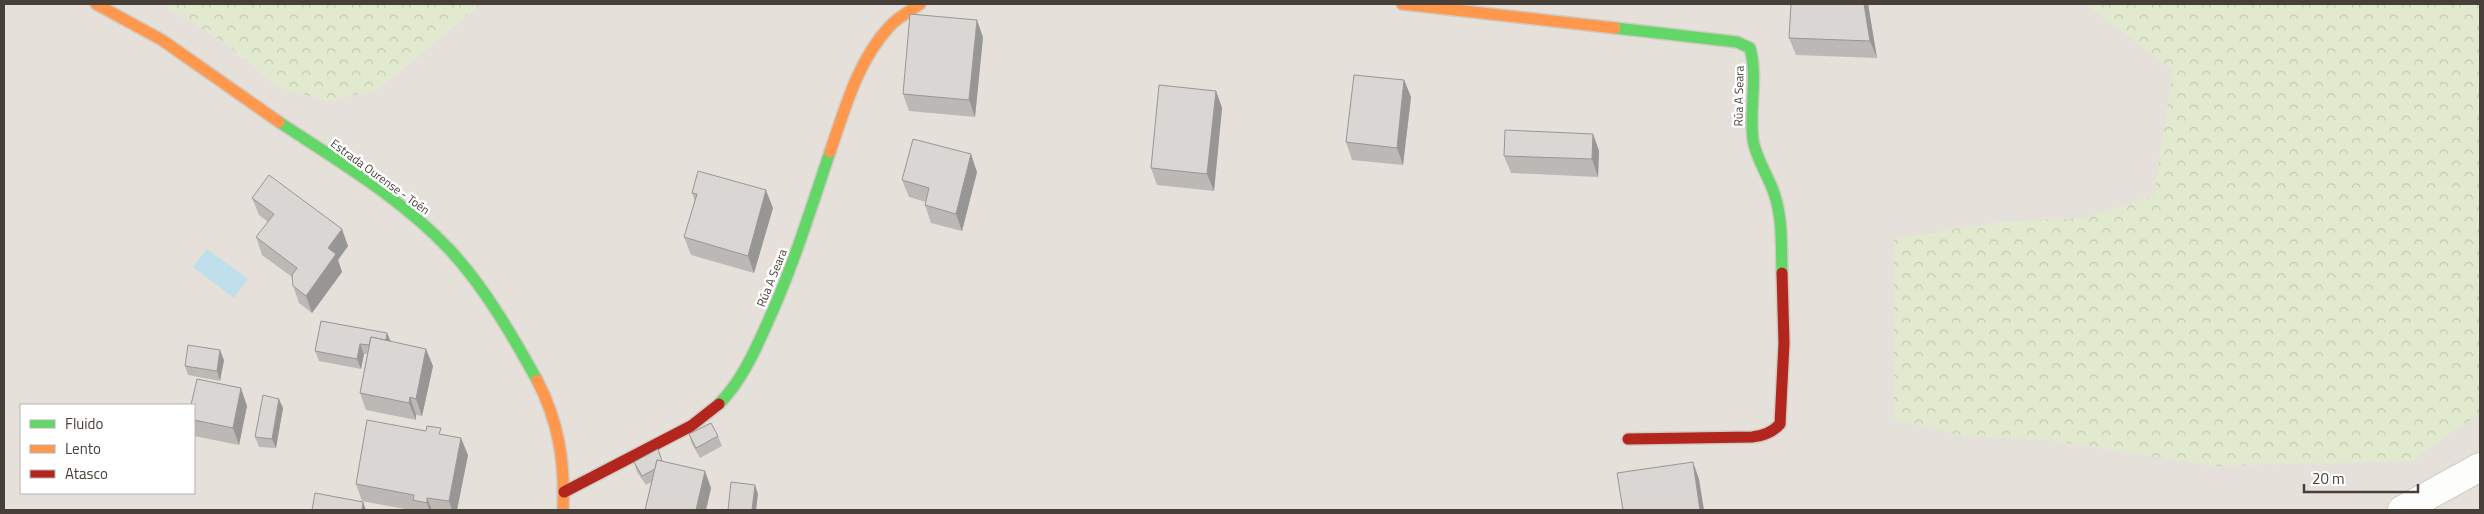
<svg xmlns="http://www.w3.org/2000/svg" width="2484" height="514" viewBox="0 0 2484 514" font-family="'Titillium Web',sans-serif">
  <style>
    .residential { fill: #e5e0da; fill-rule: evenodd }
    .forest { fill: url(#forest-crowns) }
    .water { fill: #bfdfec }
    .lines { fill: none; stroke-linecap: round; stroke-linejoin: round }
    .street-casing { stroke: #cfcdc9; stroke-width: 30 }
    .fast-casing { stroke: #d0cbc3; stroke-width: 14 }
    .slow-casing { stroke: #d0cbc3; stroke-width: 14 }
    .jam-casing { stroke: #d0cbc3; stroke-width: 14 }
    .street { stroke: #fdfdfc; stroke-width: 28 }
    .fast { stroke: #63d668; stroke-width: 11 }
    .slow { stroke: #ff974d; stroke-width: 11 }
    .jam { stroke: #b3261e; stroke-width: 11 }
    .wall { fill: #bbb8b5 }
    .shaded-wall { fill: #989694 }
    .building { fill: #d9d6d3; stroke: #989694 }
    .labels { text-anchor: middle; stroke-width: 5; stroke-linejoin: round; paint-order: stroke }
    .street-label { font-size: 12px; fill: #474038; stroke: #fff }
  </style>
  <defs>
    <pattern id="forest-crowns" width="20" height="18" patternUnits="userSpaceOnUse" patternTransform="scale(1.25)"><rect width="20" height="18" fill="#e1eace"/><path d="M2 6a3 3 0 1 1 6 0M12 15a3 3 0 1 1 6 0" fill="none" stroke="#c2cab2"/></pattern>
  </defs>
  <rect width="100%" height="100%" fill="#f1efec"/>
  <path class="residential" d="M4 4H163L225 43 278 87 376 90 481 4H2416L2480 67V510H4ZM21 405H194V493H21Z"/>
  <g class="forest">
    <polygon points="163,4 481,4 376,90 327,101 278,87 225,43"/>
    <polygon points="2085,4 2480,4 2480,413 2411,461 2212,466 2050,440 1963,436 1894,419 1894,239 1999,222 2085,218 2154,196 2173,70"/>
  </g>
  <polygon class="water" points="207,249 248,279 234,298 193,267"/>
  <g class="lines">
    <defs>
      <polyline id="street" points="2402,510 2480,467"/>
      <g id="fast">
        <path d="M1615 28 1737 42 1750 48C1758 77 1749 109 1753 140 1756 159 1768 175 1774 193 1783 219 1781 247 1782 273"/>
        <path d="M279 122C338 161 401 198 450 250 485 288 512 335 537 380"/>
        <path d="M719 404C740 383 754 353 766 326 792 270 810 211 830 152"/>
      </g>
      <g id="slow">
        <polyline points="96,4 162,40 279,122"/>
        <polyline points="1402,4 1615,28"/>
        <path d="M830 152C845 109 857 62 889 27 897 18 910 11 920 4"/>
        <path d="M537 380C559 422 565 463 563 510"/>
      </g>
      <g id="jam">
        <path d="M1628 439 1752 437C1763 436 1772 433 1780 424L1784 343 1782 273"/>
        <polyline points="564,492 691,426 719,404"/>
      </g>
    </defs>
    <use href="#street" class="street-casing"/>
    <use href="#fast" class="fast-casing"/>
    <use href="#slow" class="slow-casing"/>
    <use href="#jam" class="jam-casing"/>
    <use href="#street" class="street"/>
    <use href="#fast" class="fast"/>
    <use href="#slow" class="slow"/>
    <use href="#jam" class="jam"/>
  </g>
  <g class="wall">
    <polygon points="1868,4 1877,58 1796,55 1789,38"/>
    <polygon points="983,37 975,117 909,111 903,94"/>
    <polygon points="1404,80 1411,97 1403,165 1352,160 1346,142"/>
    <polygon points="1216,91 1222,108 1214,191 1157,185 1151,168"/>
    <polygon points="1593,134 1599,151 1598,177 1511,173 1504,156"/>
    <polygon points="977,172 962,231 931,223 925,205 926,202 909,197 902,180"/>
    <polygon points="692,193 773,208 754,273 691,255 684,237 695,201"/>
    <polygon points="252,198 348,246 338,260 342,272 312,313 299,303 293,286 292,277 262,255 256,237 268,222 259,215"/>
    <polygon points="321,321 391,342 433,366 422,416 416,415 416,420 366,410 360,393 367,354 364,354 361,369 319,361 315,351"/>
    <polygon points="224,360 220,381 188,375 185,366"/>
    <polygon points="194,405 247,406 239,445 194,436"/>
    <polygon points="283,408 276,448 259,447 255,437"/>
    <polygon points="443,434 468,455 457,510 410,510 362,501 356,484"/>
    <polygon points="689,434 718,436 722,446 700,458 692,444"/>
    <polygon points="662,461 711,488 706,510 645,510 651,482 646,485 637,472 634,462"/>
  </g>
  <g class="shaded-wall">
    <polygon points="1864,4 1868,4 1877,58 1870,41"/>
    <polygon points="977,20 983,37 975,117 969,100"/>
    <polygon points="1404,80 1411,97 1403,165 1397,148"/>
    <polygon points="1216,91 1222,108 1214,191 1207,174"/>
    <polygon points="1593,134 1599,151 1598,177 1592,159"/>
    <polygon points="971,154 977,172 962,231 956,214"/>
    <polygon points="766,190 773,208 754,273 748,256"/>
    <polygon points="342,229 348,246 338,260 342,272 312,313 306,296 328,248"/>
    <polygon points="387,333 391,342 384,347"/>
    <polygon points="360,344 364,354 361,369 357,359"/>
    <polygon points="426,349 433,366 422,416 416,399"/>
    <polygon points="220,350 224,360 220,381 217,371"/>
    <polygon points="241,388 247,406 239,445 233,428"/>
    <polygon points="410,397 416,415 416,420 409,403"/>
    <polygon points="279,399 283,408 276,448 272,439"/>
    <polygon points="461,438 468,455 457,510 452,510 449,501"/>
    <polygon points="1693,462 1699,479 1704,510 1700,510"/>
    <polygon points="705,471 711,488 706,510 696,510"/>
    <polygon points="755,485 758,494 756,510 752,510"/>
    <polygon points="427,498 432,510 429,510 427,503"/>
    <polygon points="363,502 366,510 362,510"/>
  </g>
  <g class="building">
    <polygon points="1791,4 1864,4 1870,41 1789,38"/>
    <polygon points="910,14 977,20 969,100 903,94"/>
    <polygon points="1354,75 1404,80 1397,148 1346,142"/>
    <polygon points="1159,85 1216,91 1207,174 1151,168"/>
    <polygon points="1505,130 1593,134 1592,159 1504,156"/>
    <polygon points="913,139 971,154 956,214 925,205 929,188 902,180"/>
    <polygon points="698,171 766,190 748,256 684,237 697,194 692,193"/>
    <polygon points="269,175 342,229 328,248 336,254 306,296 293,286 292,275 297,268 256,237 274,214 252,198"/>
    <polygon points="321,321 387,333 386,340 371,337 369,345 360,344 357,359 315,351"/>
    <polygon points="371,337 426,349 416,399 410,397 409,403 360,393"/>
    <polygon points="188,345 220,350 217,371 185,366"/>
    <polygon points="197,379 241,388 233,428 194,420 194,405 191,405"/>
    <polygon points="263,395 279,399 272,439 255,437"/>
    <polygon points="367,420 426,431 427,426 441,428 439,434 461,438 449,501 427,498 427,503 413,500 414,495 356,484"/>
    <polygon points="711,423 718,436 696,448 689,434"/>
    <polygon points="658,449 662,461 657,460 655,469 642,476 634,462"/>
    <polygon points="657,460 705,471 696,510 645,510"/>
    <polygon points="1693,462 1700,510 1623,510 1617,473"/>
    <polygon points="731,482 755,485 752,510 728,510"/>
    <polygon points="315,493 363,502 362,510 312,510"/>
  </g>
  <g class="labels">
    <g class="street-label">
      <text transform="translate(1739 96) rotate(-89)" y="4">Rúa A Seara</text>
      <text transform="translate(380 177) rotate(36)" y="4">Estrada Ourense - Toén</text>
      <text transform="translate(772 278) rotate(-68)" y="4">Rúa A Seara</text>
    </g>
  </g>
  <rect width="2484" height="514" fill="none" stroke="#474038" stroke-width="10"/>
  <rect x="20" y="404" width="175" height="90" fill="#ffffff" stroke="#b5b3af"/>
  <rect x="30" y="420" width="25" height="8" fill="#63d668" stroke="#b5b3af"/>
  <text x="65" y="429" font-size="15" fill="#474038">Fluido</text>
  <rect x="30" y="445" width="25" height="8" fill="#ff974d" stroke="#b5b3af"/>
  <text x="65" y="454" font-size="15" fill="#474038">Lento</text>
  <rect x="30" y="470" width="25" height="8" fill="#b3261e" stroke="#b5b3af"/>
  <text x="65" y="479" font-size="15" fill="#474038">Atasco</text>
  <path d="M2304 484v8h114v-8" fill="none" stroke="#474038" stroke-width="2.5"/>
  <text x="2312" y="484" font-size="15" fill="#474038" stroke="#ffffff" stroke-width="4" paint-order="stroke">20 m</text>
</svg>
